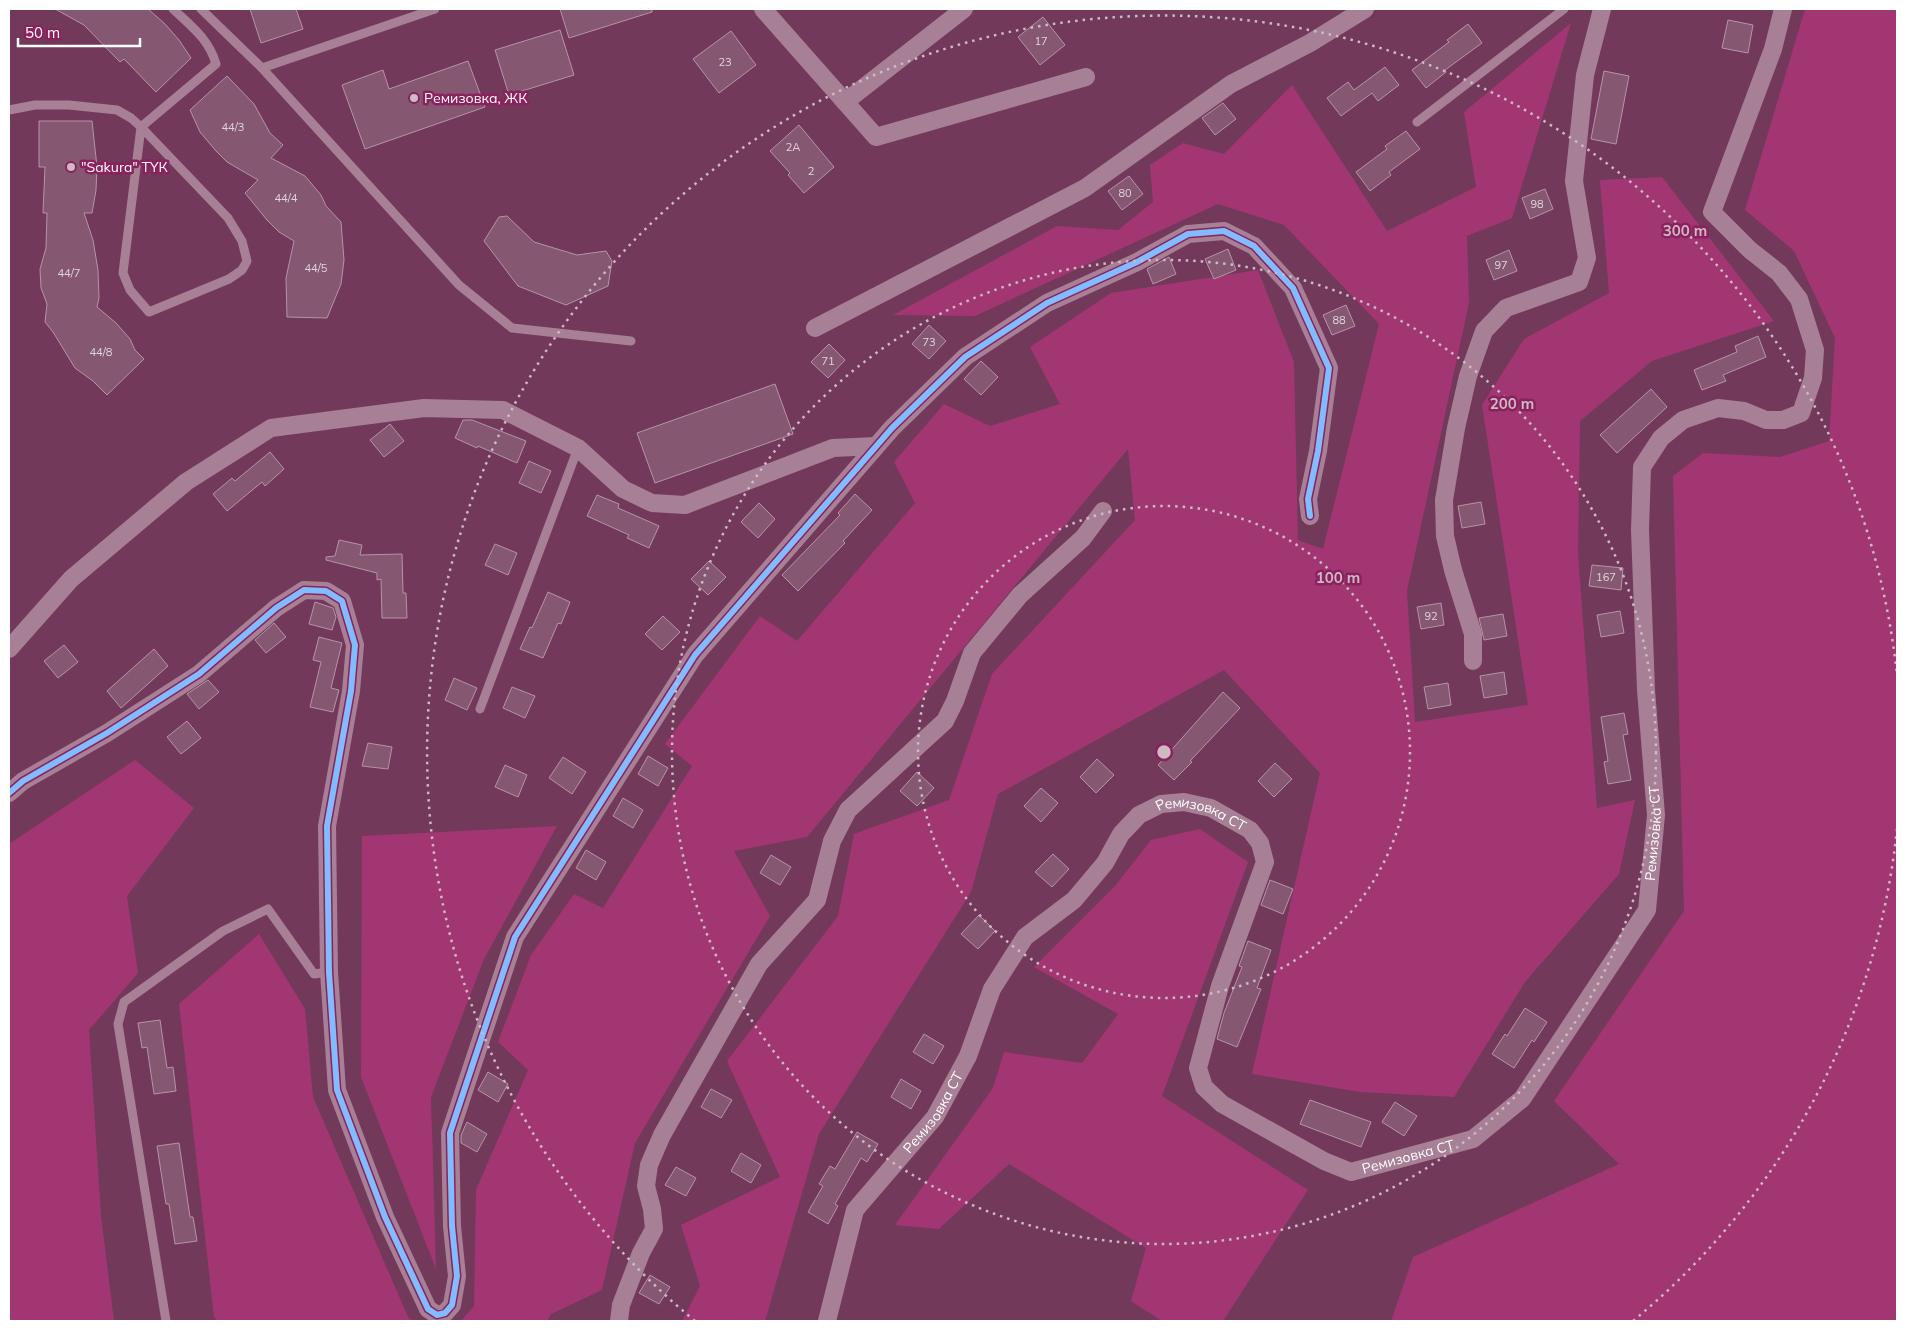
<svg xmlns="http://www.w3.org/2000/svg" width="1906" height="1330" viewBox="0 0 1906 1330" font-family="Mulish,sans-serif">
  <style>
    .green { fill: #a23673 }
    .building { fill: #855771; stroke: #b694a8 }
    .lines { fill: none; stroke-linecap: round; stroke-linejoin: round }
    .lane { stroke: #a78096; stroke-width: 9 }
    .street { stroke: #a78096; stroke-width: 18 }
    .cycleway-casing { stroke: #8b215d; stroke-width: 9 }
    .cycleway { stroke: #80bcff; stroke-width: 6 }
    .ring { fill: none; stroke: #cebac5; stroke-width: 2.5; stroke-dasharray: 2.5 5 }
    .poi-dot { fill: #cebac5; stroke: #8b215d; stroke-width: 2 }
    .labels { text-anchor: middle; stroke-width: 5; stroke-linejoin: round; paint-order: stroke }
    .number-label { font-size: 11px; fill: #e0d5dc }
    .poi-label { font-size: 14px; fill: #fff; stroke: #8b215d; text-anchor: start }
    .street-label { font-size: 14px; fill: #fff; stroke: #8b215d }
    .centre { fill: #cebac5; stroke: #8b215d; stroke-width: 2.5 }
    .ring-label { font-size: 15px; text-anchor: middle; font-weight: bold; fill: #cebac5; stroke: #8b215d; stroke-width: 5; stroke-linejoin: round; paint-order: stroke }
  </style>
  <rect width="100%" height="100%" fill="#73395a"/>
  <g class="green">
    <polygon points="1805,9 1897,9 1897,1321 1391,1321 1413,1257 1619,1164 1554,1101 1684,911 1673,476 1703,453 1780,457 1829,441 1835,338 1794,251 1745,210"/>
    <polygon points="1571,23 1512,218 1467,236 1469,303 1407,591 1415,722 1528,705 1482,405 1524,339 1609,293 1600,180 1662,177 1774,321 1652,361 1580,421 1578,554 1597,808 1635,800 1619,874 1525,982 1454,1097 1360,1092 1252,1074 1320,773 1224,670 998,794 971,892 819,1134 765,1321 682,1321 700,1286 681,1225 780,1177 727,1061 838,916 854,834 949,800 992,674 1135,520 1128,449 807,837 734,851 770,916 635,1143 602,1290 551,1314 547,1321 461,1321 474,1306 476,1190 528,1070 498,1042 531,955 574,894 603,908 692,766 665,744 760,616 797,641 915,503 894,462 944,404 990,426 1060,404 1030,347 1111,293 1258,270 1294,362 1298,540 1323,549 1379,324 1284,225 1218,204 975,316 893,315 1057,226 1118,230 1153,202 1150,165 1183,143 1224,154 1292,85 1387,231 1476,187 1464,112"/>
    <polygon points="135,760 194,808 127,896 138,973 89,1030 101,1216 114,1321 9,1321 9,844"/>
    <polygon points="557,826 484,959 431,1097 436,1269 361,1077 362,836"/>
    <polygon points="1200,829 1248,862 1162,1096 1308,1190 1223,1321 1162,1321 1131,1301 1146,1248 1009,1164 939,1229 895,1225 993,1088 1004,1052 1082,1063 1118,1014 1034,967 1115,886 1151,840"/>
    <polygon points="259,934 305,1009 313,1097 408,1317 413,1321 218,1321 214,1317 179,1004"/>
  </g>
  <g class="building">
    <polygon points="55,9 148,9 165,24 179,40 191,58 156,92 124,59 120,62 84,25"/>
    <polygon points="250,9 296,9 303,29 261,43"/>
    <polygon points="560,9 652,9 652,12 569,38"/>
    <polygon points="1043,17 1065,45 1040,65 1018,37"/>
    <polygon points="1728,20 1753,25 1748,53 1722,48"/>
    <polygon points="1468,24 1482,43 1445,70 1446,72 1426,88 1412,70 1449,42 1447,40"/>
    <polygon points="560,30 574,75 509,95 495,50"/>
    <polygon points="731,31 756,65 719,93 693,59"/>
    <polygon points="468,61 485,107 365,149 342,85 383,70 389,89"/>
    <polygon points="1385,67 1399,85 1378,101 1372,93 1341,116 1327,98 1348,82 1354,90"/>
    <polygon points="1604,71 1629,76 1616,144 1591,139"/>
    <polygon points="227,76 254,104 270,133 283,145 271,158 305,176 321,195 326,206 341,222 344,260 341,284 327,318 287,317 286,278 294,241 279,232 267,220 245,193 258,180 227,162 216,151 200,132 190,110"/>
    <polygon points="1223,103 1236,119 1215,135 1202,118"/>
    <polygon points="39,121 92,121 97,167 96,190 92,213 84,213 93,240 98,270 99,298 97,307 116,323 130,339 135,350 144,359 107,395 93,381 75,368 53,332 45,322 47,304 41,288 40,269 46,248 47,213 43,213 45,167 39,167"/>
    <polygon points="799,125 834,167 804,193 788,175 790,173 770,151"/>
    <polygon points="1406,131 1420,149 1389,172 1391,175 1370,191 1356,172 1387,149 1385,146"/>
    <polygon points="1129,176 1143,194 1122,210 1108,191"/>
    <polygon points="1545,189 1553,209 1530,219 1522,198"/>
    <polygon points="507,216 534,242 577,255 606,251 612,261 608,286 566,305 518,286 484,241 499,217"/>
    <polygon points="1228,249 1236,270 1214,279 1205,259"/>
    <polygon points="1509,250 1517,271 1494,280 1486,260"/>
    <polygon points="1169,257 1176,274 1153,284 1147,269"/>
    <polygon points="1346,305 1355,326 1332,335 1323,315"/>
    <polygon points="929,325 946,341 929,359 912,344"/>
    <polygon points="1758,336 1766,357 1723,375 1726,381 1702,390 1694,370 1737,352 1735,346"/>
    <polygon points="829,344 845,360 828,378 811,362"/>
    <polygon points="981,361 998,377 981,395 964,379"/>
    <polygon points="775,384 793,434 655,483 637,433"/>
    <polygon points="1651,389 1667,407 1617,453 1600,435"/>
    <polygon points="463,420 472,420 526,441 517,463 478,446 477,448 455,438"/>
    <polygon points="390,424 404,441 384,457 370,440"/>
    <polygon points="270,452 284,469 265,486 262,482 227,511 213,494 232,478 235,481"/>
    <polygon points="529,461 551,471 541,493 519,483"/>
    <polygon points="855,494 872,510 843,541 845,543 798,591 782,575 840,515 838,513"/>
    <polygon points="597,495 619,504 618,508 659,526 649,548 627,538 629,535 587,516"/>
    <polygon points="1481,502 1485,524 1462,528 1458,506"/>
    <polygon points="759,503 775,519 758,538 741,522"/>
    <polygon points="339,540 362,545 360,555 402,554 403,593 406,593 407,618 382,618 381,579 377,580 377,573 326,560 326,557 335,556"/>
    <polygon points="495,544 517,553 508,575 485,565"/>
    <polygon points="709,561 726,577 708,595 691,579"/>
    <polygon points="1592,565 1623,568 1621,590 1589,586"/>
    <polygon points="548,592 570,602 561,624 558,623 543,658 520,649 530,627 532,628"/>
    <polygon points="315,602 333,608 336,617 332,630 309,624"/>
    <polygon points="1441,603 1444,625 1421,629 1417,607"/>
    <polygon points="1620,611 1624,633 1601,637 1597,615"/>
    <polygon points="1503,614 1507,636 1484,640 1479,618"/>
    <polygon points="663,616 680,632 662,650 645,634"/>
    <polygon points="274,623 286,637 266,653 255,640"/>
    <polygon points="319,637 342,643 331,688 339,690 333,712 310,707 321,662 313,660"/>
    <polygon points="64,645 78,662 58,678 44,661"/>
    <polygon points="154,649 168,666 121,708 107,691"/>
    <polygon points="1504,672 1507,694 1484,698 1480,676"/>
    <polygon points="454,678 477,688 467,710 445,700"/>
    <polygon points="208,680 219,692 199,709 187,694"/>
    <polygon points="1448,683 1451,705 1428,709 1424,687"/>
    <polygon points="512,687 535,696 525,718 503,708"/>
    <polygon points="1223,692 1240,708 1190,761 1192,762 1174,780 1158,765"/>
    <polygon points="1624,713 1628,734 1623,735 1631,780 1608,784 1604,762 1608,761 1601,717"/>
    <polygon points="187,721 201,738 181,754 167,737"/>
    <polygon points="368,743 392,747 388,769 362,766"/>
    <polygon points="648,756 668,768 658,786 638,774"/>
    <polygon points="563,757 586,772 572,794 549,778"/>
    <polygon points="1097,759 1114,775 1096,793 1080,777"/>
    <polygon points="1275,763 1292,779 1274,797 1258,781"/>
    <polygon points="505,765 527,775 518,797 495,787"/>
    <polygon points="917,772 934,788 917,806 900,791"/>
    <polygon points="1041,788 1058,803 1041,822 1024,806"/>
    <polygon points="623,798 643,810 633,828 613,816"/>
    <polygon points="586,850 606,862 596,880 576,868"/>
    <polygon points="1053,854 1069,869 1052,887 1035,872"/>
    <polygon points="771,855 791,867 780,885 760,873"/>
    <polygon points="1270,880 1293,889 1283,914 1261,905"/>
    <polygon points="979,915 995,931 978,949 961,934"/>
    <polygon points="1248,941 1271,950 1257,988 1261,989 1237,1047 1217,1039 1224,1013 1242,967 1239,966"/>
    <polygon points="1525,1008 1547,1022 1534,1042 1532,1040 1514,1068 1492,1054 1505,1034 1507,1036"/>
    <polygon points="160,1020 167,1068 173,1067 176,1091 154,1094 147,1047 142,1048 138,1023"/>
    <polygon points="924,1034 944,1046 933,1064 913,1052"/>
    <polygon points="488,1072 508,1084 498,1102 478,1090"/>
    <polygon points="901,1079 921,1091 911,1109 891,1097"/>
    <polygon points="711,1089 732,1100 721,1118 701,1107"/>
    <polygon points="1310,1100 1371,1122 1361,1147 1300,1124"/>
    <polygon points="1395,1102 1417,1116 1404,1136 1382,1122"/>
    <polygon points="467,1122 487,1134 477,1152 461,1143 461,1135"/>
    <polygon points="857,1132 878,1144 867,1162 861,1158 835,1204 838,1206 828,1224 808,1212 823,1186 819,1184 830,1166 835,1169"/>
    <polygon points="179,1143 190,1217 193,1217 197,1241 175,1244 169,1204 166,1204 157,1146"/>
    <polygon points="741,1153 761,1165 751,1183 731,1171"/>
    <polygon points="676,1167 696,1178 686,1196 665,1185"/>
    <polygon points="650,1275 670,1287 659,1304 639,1293"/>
  </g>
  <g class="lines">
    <g class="lane">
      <polyline points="201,9 262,68 459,285 512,328 631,341"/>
      <polyline points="262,68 435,9"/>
      <path d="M9 110 35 105H69L117 110 131 118 141 127 228 218 242 241 247 261 242 270 229 279 149 312 130 290 123 273 141 127 216 64C209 39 191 26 173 9"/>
      <polyline points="1417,122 1564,9"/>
      <polyline points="480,709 578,448"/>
      <polyline points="166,1321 118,1024 124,1002 223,931 268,909 314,974 329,972"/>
    </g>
    <g class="street">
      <polyline points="763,9 876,137 1086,77"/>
      <polyline points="845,102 964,9"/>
      <polyline points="815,328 1085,188 1231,84 1310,43 1365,9"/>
      <polyline points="9,649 71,579 186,482 271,428 424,408 503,410 578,448 623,489 652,503 685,505 833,448 876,446"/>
      <polyline points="1473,661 1473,634 1453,570 1445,536 1444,500 1456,428 1468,376 1484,331 1506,308 1579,282 1587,258 1574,181 1585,75 1602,9"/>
      <polyline points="9,793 23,781 107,733 199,674 276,608 304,590 326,591 342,601 355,645 351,691 327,826 329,972 337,1090 385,1217 428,1309 437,1315 445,1313 452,1305 457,1276 452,1226 450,1133 515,937 695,655 892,428 965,357 1047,303 1137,262 1188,234 1224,231 1254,246 1293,288 1329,368 1318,451 1308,499 1310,516"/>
      <polyline points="619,1321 621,1305 641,1253 654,1229 652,1209 646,1186 649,1165 662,1135 759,964 817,900 832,841 848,810 945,721 955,701 972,653 1020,595 1083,538 1103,511"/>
      <path id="s1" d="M827 1321 855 1210 935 1117 968 1056 992 989 1025 937 1074 900 1105 863 1121 834 1139 815 1161 804 1184 802 1211 808 1250 830 1260 843 1265 862 1220 986 1198 1068 1204 1087 1222 1104 1324 1161 1351 1172 1473 1139 1522 1099 1647 910 1656 815 1646 690 1640 530 1642 467 1661 438 1683 420 1718 408 1744 411 1766 420H1783L1801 413 1813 378 1815 350 1799 299 1779 273 1750 250 1712 212 1773 49 1783 9"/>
    </g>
    <defs>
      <polyline id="cycleway" points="9,793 23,781 107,733 199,674 276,608 304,590 326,591 342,601 355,645 351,691 327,826 329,972 337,1090 385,1217 428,1309 437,1315 445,1313 452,1305 457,1276 452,1226 450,1133 515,937 695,655 892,428 965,357 1047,303 1137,262 1188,234 1224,231 1254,246 1293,288 1329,368 1318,451 1308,499 1310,516"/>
    </defs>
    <use href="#cycleway" class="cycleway-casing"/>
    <use href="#cycleway" class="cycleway"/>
  </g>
  <g class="ring">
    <circle cx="1164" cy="752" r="246"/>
    <circle cx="1164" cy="752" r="492"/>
    <path d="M1897 829A737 737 0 0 1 1633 1321M695 1321A737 737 0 1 1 1897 675"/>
  </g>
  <g class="poi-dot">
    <circle cx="414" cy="98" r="5"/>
    <circle cx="71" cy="167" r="5"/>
  </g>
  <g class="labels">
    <g class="number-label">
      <text x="1041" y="45">17</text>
      <text x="725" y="66">23</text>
      <text x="233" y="131">44/3</text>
      <text x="793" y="151">2А</text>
      <text x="811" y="175">2</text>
      <text x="1125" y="197">80</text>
      <text x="286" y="202">44/4</text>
      <text x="1537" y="208">98</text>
      <text x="1501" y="269">97</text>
      <text x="316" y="272">44/5</text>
      <text x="69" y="277">44/7</text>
      <text x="1339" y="324">88</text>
      <text x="929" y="346">73</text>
      <text x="101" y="356">44/8</text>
      <text x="828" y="365">71</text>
      <text x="1606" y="581">167</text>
      <text x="1431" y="620">92</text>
    </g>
    <g class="poi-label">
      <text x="424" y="103">Ремизовка, ЖК</text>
      <text x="81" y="172">"Sakura" ТҮК</text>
    </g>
    <g class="street-label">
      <text dy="5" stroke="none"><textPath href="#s1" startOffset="675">Ремизовка СТ</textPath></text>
      <text dy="5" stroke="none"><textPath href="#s1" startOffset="1665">Ремизовка СТ</textPath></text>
      <text dy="5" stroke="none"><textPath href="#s1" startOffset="240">Ремизовка СТ</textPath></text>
      <text dy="5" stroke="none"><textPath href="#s1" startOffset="1231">Ремизовка СТ</textPath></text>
    </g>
  </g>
  <circle cx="1164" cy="752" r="8" class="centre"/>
  <g class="ring-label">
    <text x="1685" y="236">300 m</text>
    <text x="1512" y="409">200 m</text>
    <text x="1338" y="583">100 m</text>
  </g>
  <rect width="1906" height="1330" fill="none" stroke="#ffffff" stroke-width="20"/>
  <path d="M18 38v8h122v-8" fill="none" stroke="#ffffff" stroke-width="2.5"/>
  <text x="25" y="38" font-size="15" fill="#ffffff" stroke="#8b215d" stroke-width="4" paint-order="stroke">50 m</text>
</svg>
